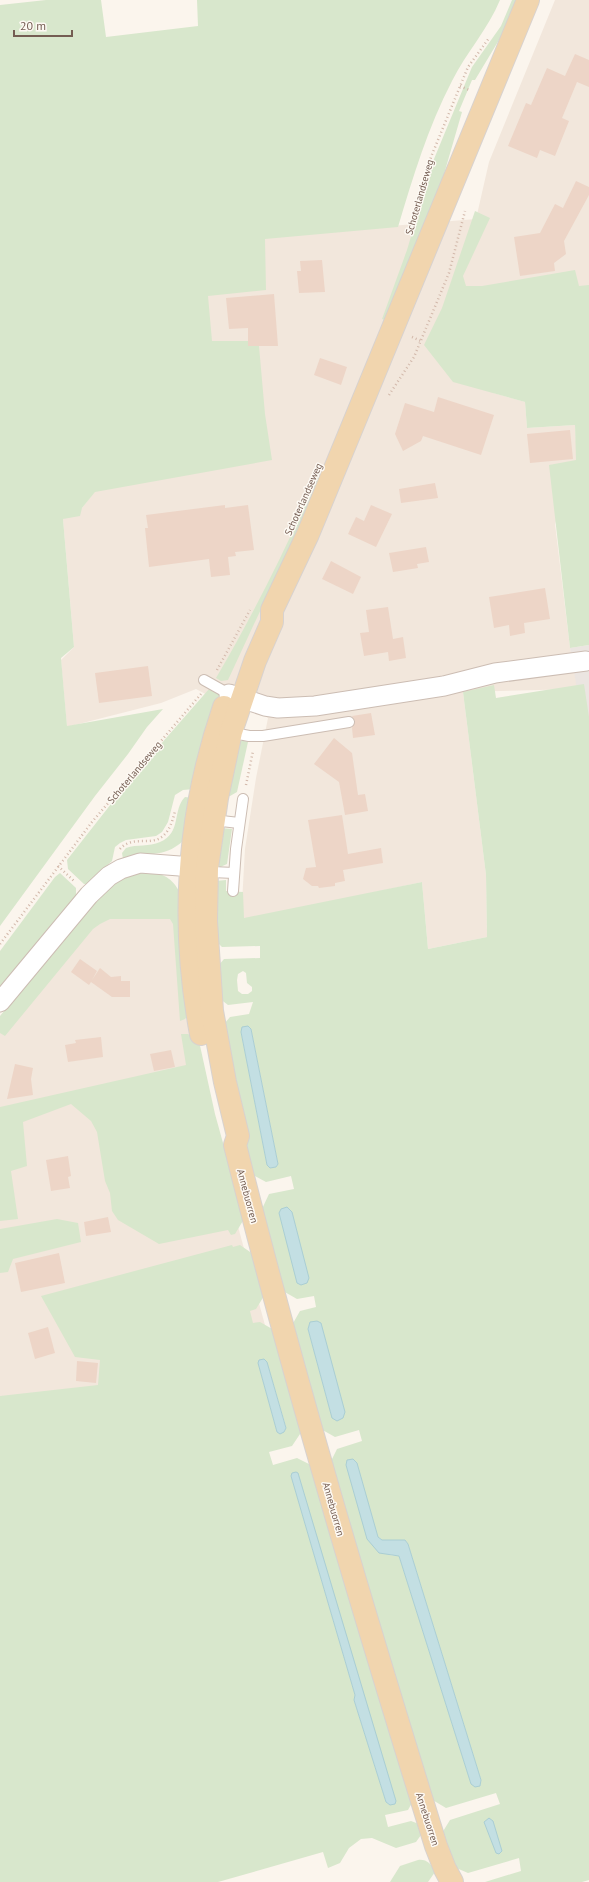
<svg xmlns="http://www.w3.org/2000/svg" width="589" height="1882" viewBox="0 0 589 1882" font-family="'PT Sans',sans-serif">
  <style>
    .residential { fill: #f2e7dc }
    .industrial { fill: #ebe5e1 }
    .green { fill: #d8e7cc; fill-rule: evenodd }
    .water { fill: #c3dfe3; stroke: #aaced3 }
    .building { fill: #edd5c7 }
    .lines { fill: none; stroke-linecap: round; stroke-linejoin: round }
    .service-casing { stroke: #ccbdb3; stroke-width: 12 }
    .minor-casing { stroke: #ccbdb3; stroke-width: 21 }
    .primary-casing { stroke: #d8d2cf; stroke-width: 24 }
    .path { stroke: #d2b8aa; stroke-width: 2.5; stroke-dasharray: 1 3; stroke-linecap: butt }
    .service { stroke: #fff; stroke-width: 10 }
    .minor { stroke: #fff; stroke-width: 19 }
    .primary { stroke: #f1d5ae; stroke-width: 22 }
    .labels { text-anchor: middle; stroke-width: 3; stroke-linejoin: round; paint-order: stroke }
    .street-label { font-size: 10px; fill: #745d52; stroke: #fdf9f3 }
  </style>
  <rect width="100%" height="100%" fill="#fbf5ed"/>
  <g class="residential">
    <polygon points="555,0 589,0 589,289 494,393 525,402 527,428 575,425 577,460 555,524 570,648 580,689 463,692 486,875 487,937 428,949 422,882 241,921 245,849 256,778 268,718 248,704 211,697 196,689 161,703 67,727 61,660 74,647 63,519 82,508 206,347 199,294 256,237 476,219 489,162"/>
    <polygon points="176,903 183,1005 225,1179 277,1369 0,1435 0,1019 99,904"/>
  </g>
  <polygon class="industrial" points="589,645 589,760 570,648"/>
  <g class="green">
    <path d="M46 0H101L106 37 198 26 197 0H500C488 29 466 53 452 81 428 127 413 177 398 227L265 239 266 290 208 296 212 341H253L259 346 265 414 272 460 95 492 82 508 80 516 63 519 74 647 61 658 67 726 163 709 147 727 128 754 95 796 0 926V5Z"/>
    <polygon points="512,0 518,0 505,30 475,80 472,80 459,111 462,112 442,181 386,320 382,319 407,250 434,159 472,67 501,26"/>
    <polygon points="475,211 490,218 463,276 466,286 482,286 575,270 579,286 589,285 589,645 570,648 549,465 576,460 575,425 527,428 525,402 453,382 424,345 442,308"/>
    <path d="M318 475 322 478 228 680 221 681 216 678C254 613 288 545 318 475Z"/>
    <path d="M584 684 589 717V1880L582 1882H485L521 1871 519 1858 468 1873 454 1867 442 1833 450 1820 500 1804 496 1793 446 1808 431 1799 330 1463 337 1449 362 1441 359 1430 335 1437 319 1428 292 1325 300 1311 316 1307 314 1296 297 1299 283 1291 261 1211 269 1194 294 1189 291 1176 266 1182 251 1174 219 1030 230 1017 249 1014 253 1002 228 1005 215 995 213 972 224 959 260 958V946L222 947 211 936 216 881 226 880V891L243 892 244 918 422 882 428 949 487 937 486 875 463 692 494 685 496 698ZM243 971 246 973 247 983 252 987V991L248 994H242L238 991 237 980 238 974ZM243 1027 251 1029 278 1164 276 1167 271 1168 267 1165 241 1032ZM310 1322 332 1418 308 1329ZM375 1528 378 1537 382 1540H405L408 1544 481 1780 480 1786 471 1784 399 1556 389 1555 367 1539Z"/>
    <polygon points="209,689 220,695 221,698 194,789 183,790 175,795 168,822 162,832 156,836 126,840 120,843 115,847 112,861 86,884 84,884 68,869 67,860 133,776"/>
    <polygon points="240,740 248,742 237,792 230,796 222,795"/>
    <path d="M185 797 193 798 183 841C162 860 147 850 123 859L122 853 126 848C137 844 149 847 160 842 182 833 172 810 185 797Z"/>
    <polygon points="221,828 232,829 227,864 218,868"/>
    <path d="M148 872C166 874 173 879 182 896L192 1011 185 1019 180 1021 173 924 170 919H110L100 924 93 929 5 1036 0 1033V1016L109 885 129 875Z"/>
    <polygon points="60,873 76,888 76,898 0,986 0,951 55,877"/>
    <polygon points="181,1034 188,1034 199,1041 215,1114 244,1219 235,1234 231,1235 228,1230 159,1244 118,1220 112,1211 110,1193 105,1181 97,1132 91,1121 71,1104 23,1122 27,1166 11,1171 18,1219 0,1221 0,1107 186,1065"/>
    <polygon points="57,1219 78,1223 81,1242 13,1259 8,1272 0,1273 0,1229"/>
    <path d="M232 1245 233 1247 240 1245 253 1254 264 1296 256 1309 250 1311 253 1323 260 1322 274 1330 302 1431 292 1446 269 1452 273 1465 297 1458 311 1465 413 1801 408 1810 385 1815 388 1827 411 1821 419 1824 421 1835 416 1842 396 1848 372 1838 361 1839 349 1848 340 1863 328 1868 323 1852 218 1882H0V1396L98 1385 100 1360 75 1357 41 1296ZM267 1362 286 1427 284 1432H277L258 1363ZM291 1476 390 1805 386 1802 354 1700 355 1695Z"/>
    <path d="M418 1860C427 1859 431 1864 435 1872L428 1882H390L400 1866Z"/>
  </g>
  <g class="water">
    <polygon points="248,1026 251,1029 278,1164 276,1167 270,1168 267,1165 241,1032 242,1027"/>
    <polygon points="287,1207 292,1212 309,1278 307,1283 301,1285 297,1283 279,1213 281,1209"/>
    <polygon points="317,1321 321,1323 345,1412 343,1418 337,1421 332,1418 308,1329 310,1322"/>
    <polygon points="264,1359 267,1362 286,1428 284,1432 280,1434 277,1432 258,1363 259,1360"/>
    <polygon points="353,1459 357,1463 378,1537 382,1540 405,1540 408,1544 481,1780 480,1786 475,1787 471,1784 399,1556 379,1553 367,1539 346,1465 347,1460"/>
    <polygon points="296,1472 298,1473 396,1801 395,1804 390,1805 386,1802 354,1700 355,1695 291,1476 292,1473"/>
    <polygon points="489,1818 493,1821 502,1851 499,1854 496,1853 484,1822"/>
  </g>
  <g class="building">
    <polygon points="575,54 589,60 589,87 577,82 562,118 569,121 555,156 540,150 537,158 508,146 526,103 531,105 547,68 565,76"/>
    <polygon points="576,181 589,187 589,195 564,241 566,254 554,263 555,271 520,276 514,237 540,233 555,204 563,208"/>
    <polygon points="322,260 325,292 299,293 297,271 301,271 300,261"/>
    <polygon points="274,294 278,346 248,346 248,328 229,329 226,298"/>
    <polygon points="320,358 347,367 341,385 314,375"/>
    <polygon points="438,397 494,415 481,455 423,436 421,441 403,451 395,434 405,403 434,412"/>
    <polygon points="570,430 573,459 530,463 527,434"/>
    <polygon points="435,483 438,498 401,503 399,489"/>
    <polygon points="225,505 225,508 248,505 254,550 235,552 236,556 228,557 230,575 211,577 209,559 149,567 145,528 148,528 146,515"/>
    <polygon points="371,505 392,514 376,547 348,534 356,517 364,521"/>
    <polygon points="426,547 429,562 417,564 418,568 393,572 389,553"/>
    <polygon points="331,561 361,577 353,594 322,579"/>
    <polygon points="545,588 550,619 524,623 525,633 510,636 509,625 494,628 489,597"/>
    <polygon points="388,607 393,639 403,637 406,658 389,661 388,652 364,656 360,633 369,632 366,610"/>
    <polygon points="148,666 152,696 99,703 95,673"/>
    <polygon points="371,713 375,735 353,738 352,728 355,721 352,716"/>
    <polygon points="334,738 352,753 358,795 365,794 368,811 345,815 339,782 314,764"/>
    <polygon points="342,815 348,854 381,848 383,863 343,870 345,881 335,883 335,886 319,888 318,886 312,886 303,879 306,868 316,867 308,820"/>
    <polygon points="80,959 97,971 92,980 100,968 111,977 121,976 121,981 130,981 130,997 112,997 91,982 89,985 71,972"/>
    <polygon points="101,1037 103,1057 68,1062 65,1045 76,1043 75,1040"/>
    <polygon points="171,1050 175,1067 154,1071 150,1054"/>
    <polygon points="15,1064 33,1068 31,1079 33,1095 7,1099"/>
    <polygon points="68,1156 71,1176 68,1177 70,1188 51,1191 46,1160"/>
    <polygon points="108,1217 111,1232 86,1236 84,1222"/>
    <polygon points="59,1253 65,1283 21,1292 15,1263"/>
    <polygon points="48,1327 55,1353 35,1359 28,1333"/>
    <polygon points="77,1361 98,1363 96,1383 76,1381"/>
  </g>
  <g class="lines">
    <defs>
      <g id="service">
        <polyline points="204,680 229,694"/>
        <polyline points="229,732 249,736 263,736 349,722"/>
        <polyline points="213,820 239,823"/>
        <polyline points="207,868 212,872 234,873"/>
        <polyline points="233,891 236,849 243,799"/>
      </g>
      <g id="minor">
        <polyline points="229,694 265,706 278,708 315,706 444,686 495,673 586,661"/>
        <polyline points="0,1002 89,895 109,876 121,869 140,863 206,868"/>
      </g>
      <g id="primary">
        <path d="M201 1034C180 922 187 815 224 707"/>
        <path d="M452 1882 445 1869 436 1846C364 1614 294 1381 235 1145L238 1136 225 1082 212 1011 206 921 207 868 217 798 231 732 255 661 272 622V610L308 534 339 459 528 0"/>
      </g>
    </defs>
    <use href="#service" class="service-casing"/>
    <use href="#minor" class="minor-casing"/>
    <use href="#primary" class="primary-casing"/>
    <g class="path">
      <polyline points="460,86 469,90"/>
      <polyline points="412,224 431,157 468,67 489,38"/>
      <polyline points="412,337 421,341"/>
      <polyline points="389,395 414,357 449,273 465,211"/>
      <polyline points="217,670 250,610"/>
      <polyline points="246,785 253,751"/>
      <path d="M120 849C138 829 164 860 175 811"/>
      <polyline points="58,866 75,882"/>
      <polyline points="0,944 92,822 201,694"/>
    </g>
    <use href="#service" class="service"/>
    <use href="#minor" class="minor"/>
    <use href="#primary" class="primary"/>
  </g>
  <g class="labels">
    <g class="street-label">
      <text transform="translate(419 197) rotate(-74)" y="4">Schoterlandseweg</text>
      <text transform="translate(303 499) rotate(-66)" y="4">Schoterlandseweg</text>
      <text transform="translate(134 772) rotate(-50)" y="4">Schoterlandseweg</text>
      <text transform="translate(248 1196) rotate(75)" y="4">Annebuorren</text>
      <text transform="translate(334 1509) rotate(74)" y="4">Annebuorren</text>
      <text transform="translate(428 1819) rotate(72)" y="4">Annebuorren</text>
    </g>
  </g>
  <path d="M14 30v6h58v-6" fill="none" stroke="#745d52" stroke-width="2"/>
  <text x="20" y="30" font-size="12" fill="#745d52" stroke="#fdf9f3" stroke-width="3" paint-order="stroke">20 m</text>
</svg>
